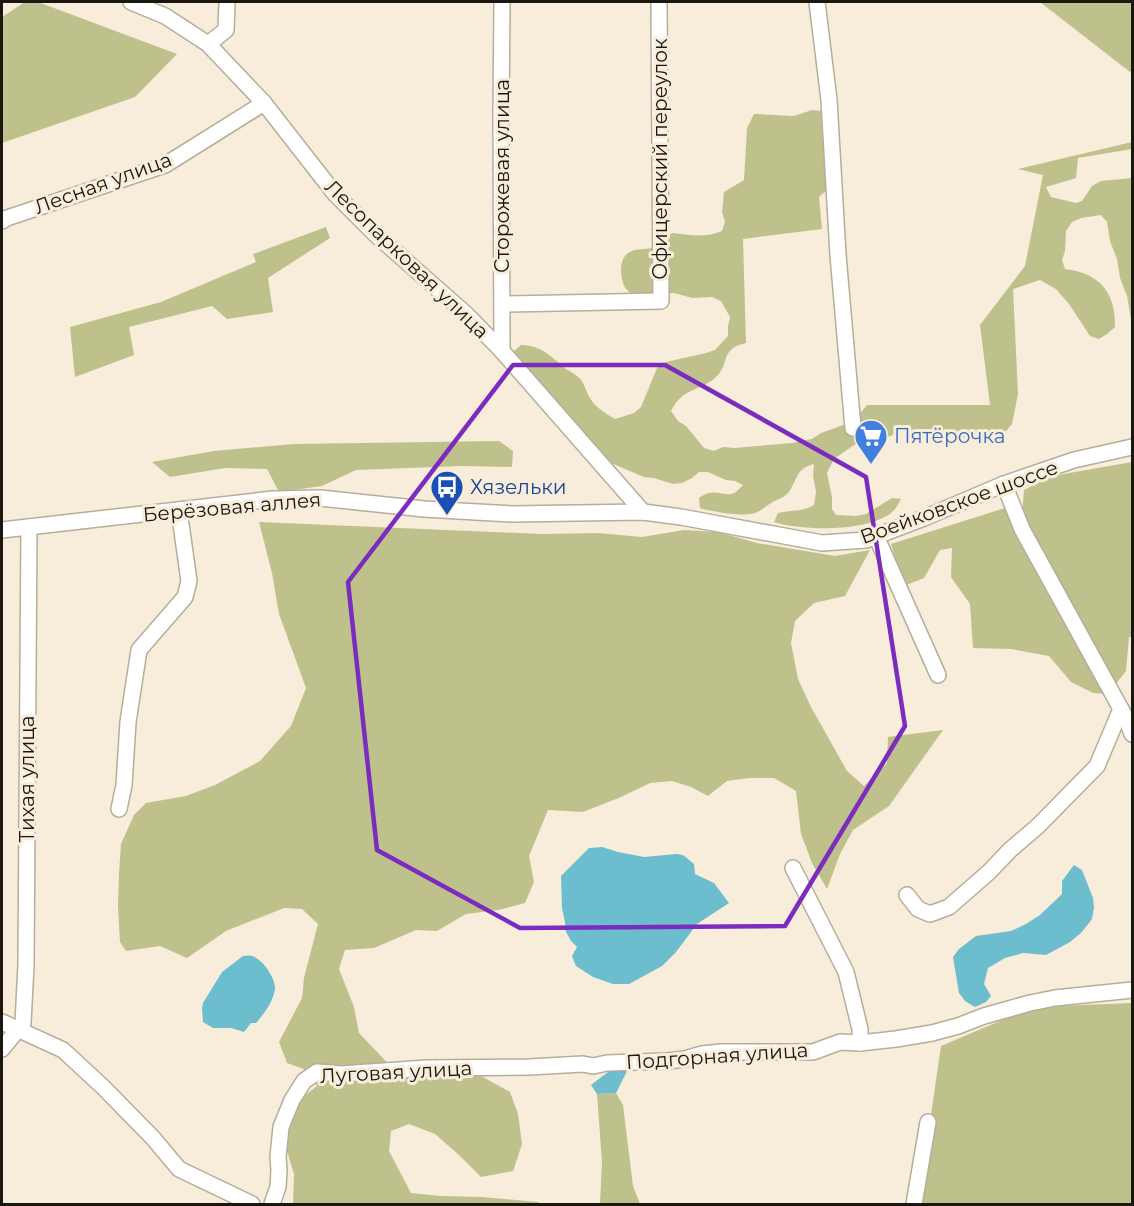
<svg xmlns="http://www.w3.org/2000/svg" width="1134" height="1206" viewBox="0 0 1134 1206" font-family="Montserrat,sans-serif">
  <style>
    .green { fill: #bec18b }
    .water { fill: #6cbdcd }
    .lines { fill: none; stroke-linecap: round; stroke-linejoin: round }
    .minor-casing { stroke: #b6ad9b; stroke-width: 18 }
    .minor { stroke: #fff; stroke-width: 15 }
    .marked { fill: none; stroke: #7b2cbf; stroke-width: 4.5; stroke-linejoin: round }
    .labels { text-anchor: middle; stroke-width: 6; stroke-linejoin: round; paint-order: stroke }
    .street-label { font-size: 20px; fill: #1a1710; stroke: #f7edda }
    .shop-label { font-size: 20px; fill: #366cbe; stroke: #f7edda; text-anchor: start }
    .transit-label { font-size: 20px; fill: #164399; stroke: #f7edda; text-anchor: start }
  </style>
  <rect width="100%" height="100%" fill="#f7edda"/>
  <g class="green">
    <polygon points="25,2 38,2 177,54 135,97 2,143 2,17"/>
    <polygon points="1040,2 1132,2 1132,70 1130,72"/>
    <path d="M812 110 821 111 830 120 839 138 840 149 838 180 819 197 822 229 743 239 746 343C719 349 731 363 716 377 700 392 684 386 671 411L678 421 686 426 704 448 714 451 723 447 734 448 792 443 812 439 821 433 849 423 857 417 867 405H990L980 325 1025 266 1043 175 1018 169 1132 142V149L1078 158 1076 178 1046 187 1051 197 1076 203 1082 201 1092 186 1101 181 1132 178V319H1131L1127 296 1120 278 1117 259 1110 241 1107 222 1101 215 1081 218 1072 222 1066 231 1065 251 1062 260 1065 269C1099 273 1116 292 1115 327L1107 334 1099 339 1090 336 1069 304 1056 289 1040 280 1013 289 1018 394 1012 424 1006 431 990 442 938 433H929L909 430H898L891 436 854 445 834 459 827 473 832 497V509L836 515 856 516 866 514 892 498 901 499C898 505 895 510 890 514 863 532 804 531 774 522L778 513C790 510 803 512 814 505L816 491 813 476 814 464C796 469 799 476 790 490 786 497 778 499 771 503 766 506 761 511 755 513 742 517 713 512 700 508L699 498C700 497 707 493 709 493 724 490 729 502 743 485L735 481 726 480 708 472H699L692 478 682 483 673 484 654 478 644 477 611 463 513 352 521 345C543 346 550 356 566 369 571 372 577 375 581 380 585 385 586 392 590 398 595 407 606 414 615 419L634 413 641 407 657 368 666 362 706 353 715 350 728 336V326L730 317 721 301 712 297 692 298 674 293 634 295C633 295 627 290 626 289 620 280 618 260 628 253 636 247 649 251 657 246 662 244 667 237 672 233 689 235 706 238 722 231L725 222 722 212 724 192 744 180 747 128 754 114 794 116Z"/>
    <polygon points="326,227 330,238 268,278 273,312 227,319 212,306 129,327 134,355 75,377 70,327 161,302 256,262 253,254"/>
    <polygon points="499,441 513,451 512,467 461,466 356,470 322,486 279,492 267,469 225,468 170,477 152,462 214,451 294,444"/>
    <polygon points="1132,462 1132,637 1129,637 1126,671 1108,694 1093,693 1071,682 1049,656 1011,649 973,648 970,604 951,577 952,548 940,550 924,578 904,586 891,544 1005,508 1022,515 1024,490 1052,476"/>
    <polygon points="259,522 542,534 598,533 642,537 684,530 718,532 757,543 835,556 870,550 845,596 814,603 795,621 791,643 798,679 811,707 847,771 864,786 887,763 888,737 943,730 889,806 853,830 840,854 827,889 812,863 801,834 796,791 774,778 749,778 727,781 708,796 691,787 672,781 650,783 621,797 583,812 548,810 529,856 534,882 525,903 498,910 466,914 437,931 416,930 374,948 345,950 339,969 354,1007 359,1033 398,1074 472,1071 510,1092 518,1114 522,1144 513,1171 481,1177 459,1155 435,1134 409,1124 391,1131 389,1151 411,1193 440,1196 482,1197 538,1202 540,1204 293,1204 294,1174 284,1141 286,1118 299,1100 317,1086 309,1071 287,1063 279,1042 302,998 304,978 318,924 302,909 284,908 226,931 187,958 160,946 126,951 120,942 118,906 119,873 121,844 134,815 146,803 186,796 215,785 260,761 291,726 306,688 279,614 272,573"/>
    <polygon points="1132,1003 1132,1204 918,1204 941,1046 1033,1007"/>
    <polygon points="616,1093 623,1105 633,1186 640,1204 600,1204 602,1162 597,1094"/>
  </g>
  <g class="water">
    <polygon points="602,847 618,852 644,857 676,854 683,855 694,864 695,874 714,883 729,903 697,924 676,952 662,966 629,984 613,984 593,977 576,966 572,956 577,947 571,941 566,932 565,922 562,908 561,876 589,848"/>
    <polygon points="1074,865 1082,870 1093,898 1094,907 1092,919 1081,933 1070,942 1046,955 1023,953 1005,958 988,968 984,984 991,996 986,1002 975,1007 965,1001 959,993 953,957 959,949 976,936 1011,931 1026,924 1040,915 1062,894 1062,881"/>
    <path d="M243 956C246 956 249 955 252 956 263 959 276 979 275 989 273 1002 264 1014 256 1023H251L244 1032 231 1028H213L203 1022 202 1009 203 1003 222 972Z"/>
    <polygon points="612,1069 627,1071 616,1093 597,1094 591,1085"/>
  </g>
  <g class="lines">
    <defs>
      <g id="minor">
        <polyline points="131,2 165,16 208,44 264,103 335,194 374,233 467,315 502,351 643,512"/>
        <polyline points="817,2 829,100 838,255 853,428"/>
        <polyline points="208,44 226,30 227,2"/>
        <polyline points="2,221 7,218 165,165 264,103"/>
        <polyline points="502,304 661,301 659,2"/>
        <polyline points="502,351 501,117 502,2"/>
        <polyline points="1004,484 1022,529 1127,720 1132,734"/>
        <polyline points="2,530 273,499 320,498 424,509 512,514 643,512 681,517 822,543 866,540 924,518 1004,484 1074,460 1132,447"/>
        <polyline points="876,536 938,675"/>
        <polyline points="119,809 124,785 128,722 139,650 185,597 189,581 179,510"/>
        <polyline points="793,868 846,972 860,1029 860,1043"/>
        <polyline points="907,895 918,909 930,914 949,907 989,872 1010,850 1038,826 1097,766 1121,709"/>
        <polyline points="2,1022 63,1050 103,1087 153,1138 179,1169 252,1204"/>
        <polyline points="2,1049 23,1023 26,965 29,527"/>
        <polyline points="272,1204 278,1187 279,1170 278,1157 281,1127 292,1100 304,1081 317,1072 341,1074 427,1068 529,1067 583,1064 593,1066 607,1063 667,1061 685,1059 702,1054 721,1052 813,1052 840,1042 860,1043 896,1039 932,1033 958,1026 984,1016 1030,1003 1055,998 1132,990"/>
        <polyline points="914,1204 928,1122"/>
      </g>
    </defs>
    <use href="#minor" class="minor-casing"/>
    <use href="#minor" class="minor"/>
  </g>
  <path class="marked" d="M513 365H665L866 477 905 726 785 926 520 928 377 850 348 582Z"/>
  <defs>
    <symbol id="supermarket-pin" viewBox="-11 -11 22 30"><path d="M0 17L-7.5 6A9.5 9.5 0 1 1 7.5 6Z" fill="#3f7fe0" stroke="#f7edda"/><path d="M-6-5.5h2.5l.6 2H6L4.5 2H-2.5L-4.4-4H-6ZM-1.5 3.2a1.3 1.3 0 1 0 .1 0ZM3 3.2a1.3 1.3 0 1 0 .1 0Z" fill="#fff"/></symbol>
    <symbol id="bus-pin" viewBox="-11 -11 22 30"><path d="M0 17L-7.5 6A9.5 9.5 0 1 1 7.5 6Z" fill="#1a4fb4" stroke="#f7edda"/><path d="M-5-6H5V4H4V6H2V4H-2V6H-4V4H-5ZM-3.5-4V0h7V-4ZM-3.5 1.2v1.5H-2V1.2ZM2 1.2v1.5H3.5V1.2Z" fill="#fff"/></symbol>
  </defs>
  <g fill-rule="evenodd">
    <use href="#supermarket-pin" x="852" y="417" width="38" height="52"/>
    <use href="#bus-pin" x="428" y="468" width="38" height="52"/>
  </g>
  <g class="labels">
    <g class="street-label">
      <text transform="translate(660 159) rotate(-90)" y="7">Офицерский переулок</text>
      <text transform="translate(502 176) rotate(-90)" y="7">Сторожевая улица</text>
      <text transform="translate(103 183) rotate(-20)" y="7">Лесная улица</text>
      <text transform="translate(407 259) rotate(44)" y="7">Лесопарковая улица</text>
      <text transform="translate(959 502) rotate(-20)" y="7">Воейковское шоссе</text>
      <text transform="translate(232 507) rotate(-5)" y="7">Берёзовая аллея</text>
      <text transform="translate(27 779) rotate(-90)" y="7">Тихая улица</text>
      <text transform="translate(717 1056) rotate(-4)" y="7">Подгорная улица</text>
      <text transform="translate(396 1072) rotate(-3)" y="7">Луговая улица</text>
    </g>
    <g class="shop-label">
      <text x="894" y="443">Пятёрочка</text>
    </g>
    <g class="transit-label">
      <text x="470" y="494">Хязельки</text>
    </g>
  </g>
  <rect width="1134" height="1206" fill="none" stroke="#1a1710" stroke-width="6"/>
</svg>
